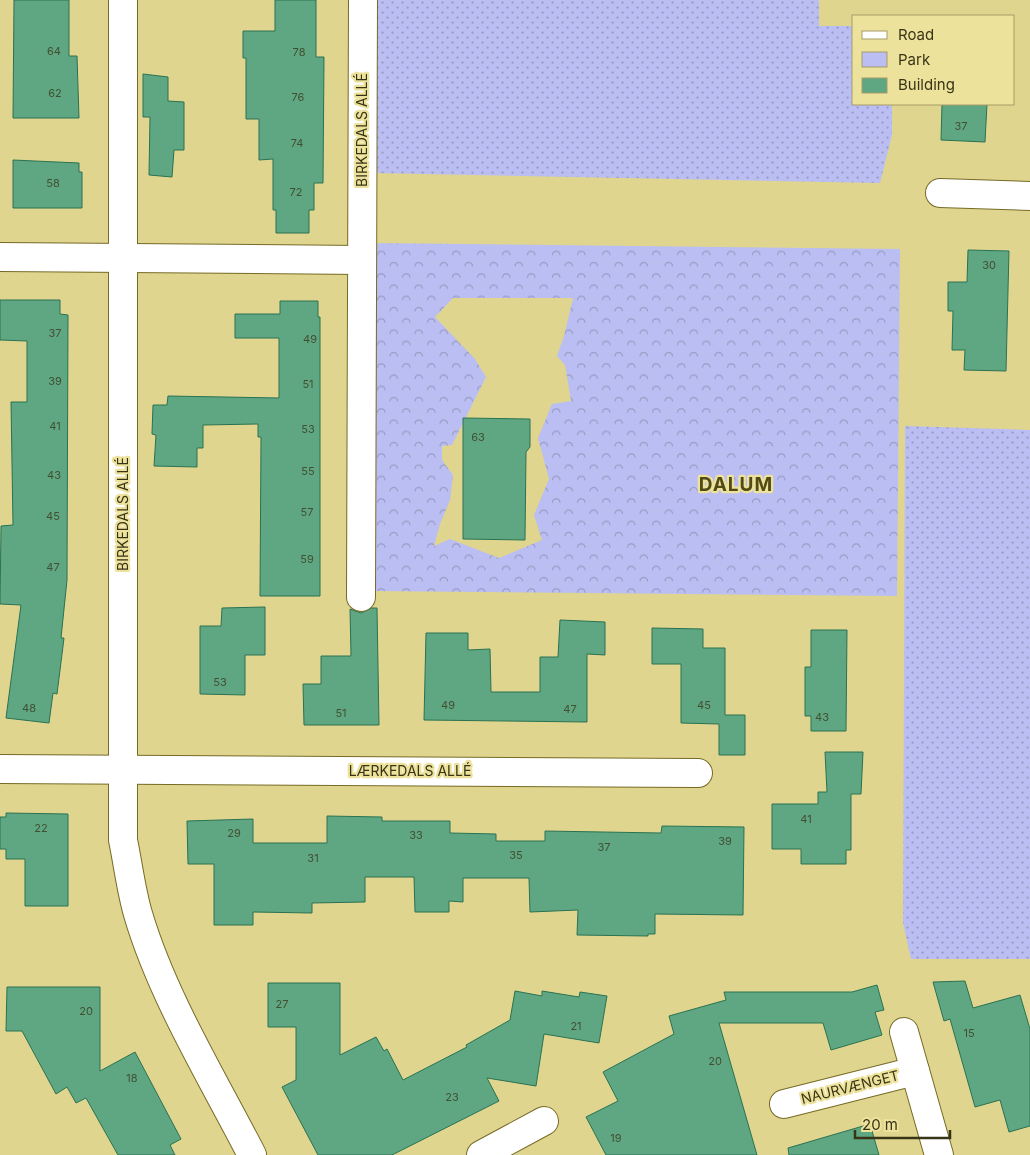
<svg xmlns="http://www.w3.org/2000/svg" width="1030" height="1155" viewBox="0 0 1030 1155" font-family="Inter,sans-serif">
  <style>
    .green { fill: url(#green-dots) }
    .forest { fill: url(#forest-crowns); fill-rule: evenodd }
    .building { fill: #5fa682; stroke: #2a7252 }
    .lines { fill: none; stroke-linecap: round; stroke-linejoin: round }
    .street-casing { stroke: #766b26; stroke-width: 30 }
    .street { stroke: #fff; stroke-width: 28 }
    .labels { text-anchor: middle; stroke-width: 4.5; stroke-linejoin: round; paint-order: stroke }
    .number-label { font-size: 11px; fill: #425032 }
    .street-label { font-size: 14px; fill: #383417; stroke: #ede29c }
    .district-label { font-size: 19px; font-weight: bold; letter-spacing: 1px; fill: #534b16; stroke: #ede29c }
  </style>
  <defs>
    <pattern id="green-dots" width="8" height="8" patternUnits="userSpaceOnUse" patternTransform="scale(1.25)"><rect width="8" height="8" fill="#babef2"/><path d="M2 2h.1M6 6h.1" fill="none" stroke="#989bc3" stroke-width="1.8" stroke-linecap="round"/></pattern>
    <pattern id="forest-crowns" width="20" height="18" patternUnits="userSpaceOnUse" patternTransform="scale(1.25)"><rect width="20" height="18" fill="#babef2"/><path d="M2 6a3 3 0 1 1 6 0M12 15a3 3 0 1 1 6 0" fill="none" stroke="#989bc3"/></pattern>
  </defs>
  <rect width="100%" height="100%" fill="#dfd58f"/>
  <g class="green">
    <polygon points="375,0 819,0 819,26 854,26 854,104 892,104 892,135 880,183 374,173"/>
    <polygon points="905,426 1030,430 1030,959 911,959 903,923"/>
  </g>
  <path class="forest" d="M373 243 900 249 897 596 370 591ZM453 298H573L564 336 557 356 565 365 571 401 552 404 538 438 549 479 534 515 542 540 499 558 450 539 434 546 440 524 450 500 453 475 442 460V446L452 445 486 377 475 359 435 317Z"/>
  <g class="building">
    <polygon points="14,0 69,0 69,56 77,56 79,118 13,118"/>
    <polygon points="275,0 316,0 316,57 324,57 323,183 314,183 314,210 309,210 309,233 276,233 276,210 273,210 273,159 259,160 259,119 246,119 246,58 243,58 243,31 275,31"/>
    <polygon points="143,74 168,77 168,101 184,102 184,150 174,150 172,177 149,175 150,117 143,117"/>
    <polygon points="942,104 987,104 985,142 941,140"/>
    <polygon points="13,160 79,163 79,172 82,172 82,208 13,208"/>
    <polygon points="968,250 1009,251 1006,371 964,370 965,350 952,350 953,311 948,311 948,282 967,282"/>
    <polygon points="0,300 60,300 60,314 68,315 67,580 61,638 64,638 57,694 53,693 49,723 6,718 21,605 0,604 1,526 13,525 11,402 27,402 27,341 0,340"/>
    <polygon points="280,301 318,301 318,317 320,317 320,596 260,596 261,437 258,437 258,424 203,425 203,448 197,448 197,467 154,466 156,435 152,434 153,405 167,405 168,396 279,398 279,338 235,338 235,314 280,314"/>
    <polygon points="463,418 530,419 530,447 526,452 525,540 463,539"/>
    <polygon points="265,607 265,655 245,655 245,695 200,694 200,626 221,626 222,608"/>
    <polygon points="371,608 377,608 379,725 304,725 303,684 321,684 321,656 351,656 350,609 361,613"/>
    <polygon points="560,620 605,622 605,655 587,654 587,722 424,720 426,633 468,633 468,650 490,649 491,692 540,692 540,657 558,657"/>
    <polygon points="652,628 703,629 703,648 725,648 725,715 745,715 745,755 719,755 719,724 681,723 681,664 652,664"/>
    <polygon points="811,630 847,630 846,731 811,731 811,716 805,716 805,667 811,667"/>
    <polygon points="825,752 863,752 861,794 851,794 851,850 846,850 846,864 801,864 801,849 772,849 772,804 818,804 818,792 827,792"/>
    <polygon points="6,813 68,814 68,906 25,906 25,859 6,859 6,849 0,849 0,817 6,817"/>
    <polygon points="327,816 382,817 382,821 450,821 450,833 496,834 496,841 545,841 545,831 661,833 662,826 744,827 743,915 655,914 655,934 648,934 648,936 577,935 578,910 530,912 529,878 463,878 463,902 449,901 449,912 415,912 414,877 365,877 365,902 312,903 312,913 253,912 253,925 214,925 214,864 188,864 187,821 253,819 253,843 327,843"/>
    <polygon points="965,981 973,1008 1020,995 1030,1029 1030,1126 1009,1132 1000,1100 975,1107 950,1019 944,1021 933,982"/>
    <polygon points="268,983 340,983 340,1055 376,1037 384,1051 387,1049 403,1080 467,1047 466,1045 510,1020 515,991 542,996 542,991 579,997 580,992 607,996 599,1043 544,1034 536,1086 487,1078 499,1101 392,1155 318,1155 282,1087 296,1080 296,1027 268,1027"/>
    <polygon points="877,985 884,1010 875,1012 882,1035 831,1050 823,1023 719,1023 757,1155 606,1155 586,1117 618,1101 603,1072 674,1034 669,1016 726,1000 724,992 852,992"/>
    <polygon points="7,987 100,987 100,1071 135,1052 181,1139 170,1145 175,1155 118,1155 86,1098 76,1103 67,1087 56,1094 22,1031 6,1031"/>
    <polygon points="870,1124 879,1155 789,1155 788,1148"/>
  </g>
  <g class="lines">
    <defs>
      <g id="street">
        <path d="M123 0V840C128 864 131 890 138 914 162 996 213 1079 252 1155"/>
        <polyline points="940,193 1030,196"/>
        <polyline points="0,257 362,260"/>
        <polyline points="361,597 363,0"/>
        <polyline points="0,769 698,773"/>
        <polyline points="904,1032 939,1155"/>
        <polyline points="784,1104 915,1071"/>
        <polyline points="481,1155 544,1121"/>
      </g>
    </defs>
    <use href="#street" class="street-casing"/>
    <use href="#street" class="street"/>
  </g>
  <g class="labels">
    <g class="number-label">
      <text x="54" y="55">64</text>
      <text x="299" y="56">78</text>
      <text x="55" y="97">62</text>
      <text x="298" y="101">76</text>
      <text x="961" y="130">37</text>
      <text x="297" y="147">74</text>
      <text x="53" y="187">58</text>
      <text x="296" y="196">72</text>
      <text x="989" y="269">30</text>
      <text x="55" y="337">37</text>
      <text x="310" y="343">49</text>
      <text x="55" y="385">39</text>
      <text x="308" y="388">51</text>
      <text x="55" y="430">41</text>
      <text x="308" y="433">53</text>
      <text x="478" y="441">63</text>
      <text x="308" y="475">55</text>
      <text x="54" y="479">43</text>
      <text x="307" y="516">57</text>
      <text x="53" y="520">45</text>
      <text x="307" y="563">59</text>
      <text x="53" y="571">47</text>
      <text x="220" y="686">53</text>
      <text x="448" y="709">49</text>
      <text x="704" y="709">45</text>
      <text x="29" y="712">48</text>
      <text x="570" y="713">47</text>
      <text x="341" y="717">51</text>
      <text x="822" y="721">43</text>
      <text x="806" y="823">41</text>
      <text x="41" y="832">22</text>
      <text x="234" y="837">29</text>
      <text x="416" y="839">33</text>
      <text x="725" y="845">39</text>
      <text x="604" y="851">37</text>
      <text x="516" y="859">35</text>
      <text x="313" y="862">31</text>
      <text x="282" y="1008">27</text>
      <text x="86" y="1015">20</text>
      <text x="576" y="1030">21</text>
      <text x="969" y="1037">15</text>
      <text x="715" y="1065">20</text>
      <text x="132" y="1082">18</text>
      <text x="452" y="1101">23</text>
      <text x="616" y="1142">19</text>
    </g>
    <g class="street-label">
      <text transform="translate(362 130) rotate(-90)" y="5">BIRKEDALS ALLÉ</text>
      <text transform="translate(123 514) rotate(-90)" y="5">BIRKEDALS ALLÉ</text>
      <text x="410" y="776">LÆRKEDALS ALLÉ</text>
      <text transform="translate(850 1087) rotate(-14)" y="5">NAURVÆNGET</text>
    </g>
    <g class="district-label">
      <text x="736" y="491">DALUM</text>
    </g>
  </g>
  <rect x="852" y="15" width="162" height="90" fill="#ede29c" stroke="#a59c67"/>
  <rect x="862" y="31" width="25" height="8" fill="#ffffff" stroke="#a59c67"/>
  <text x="898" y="40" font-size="15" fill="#383417">Road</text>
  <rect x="862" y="52" width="25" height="15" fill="#babef2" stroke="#a59c67"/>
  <text x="898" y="65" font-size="15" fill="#383417">Park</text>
  <rect x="862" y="78" width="25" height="15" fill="#5fa682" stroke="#a59c67"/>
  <text x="898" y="90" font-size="15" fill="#383417">Building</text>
  <path d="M855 1130v8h95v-8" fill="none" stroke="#383417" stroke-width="2.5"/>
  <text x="862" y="1130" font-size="15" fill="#383417" stroke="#ede29c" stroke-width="4" paint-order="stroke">20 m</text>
</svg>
